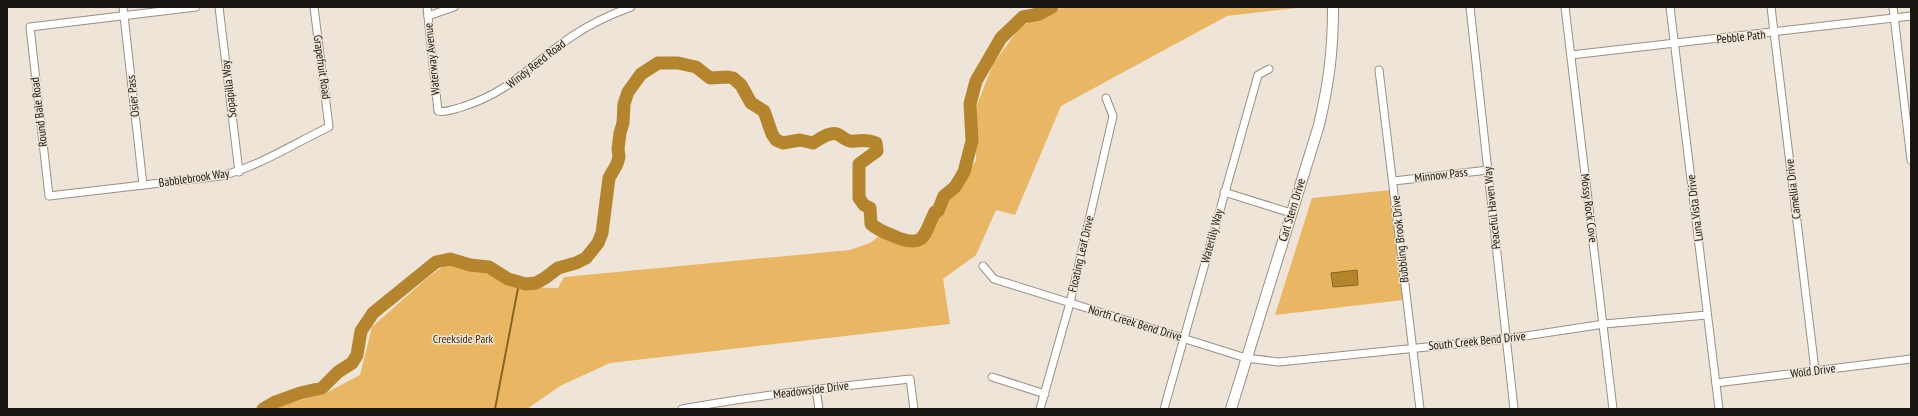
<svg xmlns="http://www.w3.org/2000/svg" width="1918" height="416" viewBox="0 0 1918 416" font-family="'PT Sans Narrow',sans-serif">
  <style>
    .green { fill: #e9b763 }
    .water { fill: #b5852d; stroke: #866425 }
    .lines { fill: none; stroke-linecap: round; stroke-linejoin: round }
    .stream { stroke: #866425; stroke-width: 2 }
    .river { stroke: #b5852d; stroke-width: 13 }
    .street-casing { stroke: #989083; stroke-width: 9 }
    .secondary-casing { stroke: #989083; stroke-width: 12 }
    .street { stroke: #fff; stroke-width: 7 }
    .secondary { stroke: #fff; stroke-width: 10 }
    .labels { text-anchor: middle; stroke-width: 3; stroke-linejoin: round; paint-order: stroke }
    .street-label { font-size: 12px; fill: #191611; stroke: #eee5d8 }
    .park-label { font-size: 12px; fill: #412d07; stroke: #eee5d8 }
  </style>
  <rect width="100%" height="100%" fill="#eee5d8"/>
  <g class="green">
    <polygon points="1063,7 1306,7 1227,16 1061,106 1015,215 996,210 976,255 943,279 950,324 610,363 560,386 527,409 276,409 279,406 326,393 360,375 372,327 426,279 445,265 488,272 512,287 558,288 564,277 850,250 870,243 879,236 919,246 976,160 977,105 993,64 1020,27"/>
    <polygon points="1390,190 1403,300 1275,315 1312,198"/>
  </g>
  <polygon class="water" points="1357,270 1358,285 1333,287 1331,273"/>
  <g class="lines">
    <polyline class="stream" points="495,409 519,283"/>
    <path class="river" d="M263 409 275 402 300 393 322 388 338 372 352 363 357 355 361 331 373 313 436 262 450 259 470 265 489 267 508 279 526 284 536 283 545 278 558 268 576 263 586 258 598 243 602 233 609 178 617 164 619 157 618 149 620 133 623 123 624 104 628 92 641 74 658 63H678L696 67 710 78 728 77 733 78 741 85 751 103 764 111 772 134 776 140 783 143 800 140 813 143C820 139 831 130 839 135 843 137 845 140 850 141 861 142 864 138 876 143L877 151 859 164V198L864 205 870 208 871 224C879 231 887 233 896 237 925 249 924 234 935 212L938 211 944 196 955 187 964 172 972 141 970 104 976 81 1001 38 1023 17 1039 14 1052 7"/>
    <defs>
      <g id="street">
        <polyline points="123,7 143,185"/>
        <path d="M196 7 30 27 49 196 221 176C260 166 293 144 329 127L314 7"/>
        <polyline points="219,7 239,172"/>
        <path d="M427 7 438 111C446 113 454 109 462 107 510 92 532 64 571 37 590 24 609 15 631 7"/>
        <polyline points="1470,7 1514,409"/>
        <polyline points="1565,7 1613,409"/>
        <polyline points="1670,7 1719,409"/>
        <polyline points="1771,7 1815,370"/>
        <polyline points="1893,7 1911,160"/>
        <polyline points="428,16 454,7"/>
        <polyline points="1571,55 1911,16"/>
        <polyline points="1379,70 1420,409"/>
        <polyline points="1394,181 1488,170"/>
        <polyline points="1224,192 1291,213"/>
        <polyline points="983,266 994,279 1246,358 1279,362 1506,339 1604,324 1707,315"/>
        <polyline points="992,377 1045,394"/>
        <polyline points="1716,383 1911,359"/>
        <polyline points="816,389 819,409"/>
        <path d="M682 409C758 395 834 387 910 379L914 409"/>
        <polyline points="1040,409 1070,303 1113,116 1106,98"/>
        <polyline points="1164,409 1258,75 1269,69"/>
      </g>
      <path id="secondary" d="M1231 409 1319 125C1329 82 1333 51 1333 7"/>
    </defs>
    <use href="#street" class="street-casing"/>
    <use href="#secondary" class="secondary-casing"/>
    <use href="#street" class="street"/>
    <use href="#secondary" class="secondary"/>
  </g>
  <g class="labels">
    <g class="street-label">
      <text transform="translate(1741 37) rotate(-6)" y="4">Pebble Path</text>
      <text transform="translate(432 59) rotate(-96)" y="4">Waterway Avenue</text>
      <text transform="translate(536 64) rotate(-38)" y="4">Windy Reed Road</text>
      <text transform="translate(322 67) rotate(82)" y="4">Grapefruit Road</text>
      <text transform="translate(229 89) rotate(-97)" y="4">Sopapilla Way</text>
      <text transform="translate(133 96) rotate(-96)" y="4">Osier Pass</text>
      <text transform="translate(39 112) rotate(-97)" y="4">Round Bale Road</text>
      <text transform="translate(1441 175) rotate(-7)" y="4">Minnow Pass</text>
      <text transform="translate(194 178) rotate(-8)" y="4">Babblebrook Way</text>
      <text transform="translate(1793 189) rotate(-97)" y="4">Camellia Drive</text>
      <text transform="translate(1492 208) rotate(-96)" y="4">Peaceful Haven Way</text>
      <text transform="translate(1589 208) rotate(83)" y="4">Mossy Rock Cove</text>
      <text transform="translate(1695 208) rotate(-97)" y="4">Luna Vista Drive</text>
      <text transform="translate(1292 210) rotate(-73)" y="4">Carl Stern Drive</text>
      <text transform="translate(1212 236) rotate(-75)" y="4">Waterlily Way</text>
      <text transform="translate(1400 239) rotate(-96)" y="4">Bubbling Brook Drive</text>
      <text transform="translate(1081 254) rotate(-77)" y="4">Floating Leaf Drive</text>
      <text transform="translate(1135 323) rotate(17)" y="4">North Creek Bend Drive</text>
      <text transform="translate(1477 341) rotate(-6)" y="4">South Creek Bend Drive</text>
      <text transform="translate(1813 371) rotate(-7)" y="4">Wold Drive</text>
      <text transform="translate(811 390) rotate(-7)" y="4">Meadowside Drive</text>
    </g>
    <g class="park-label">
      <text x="463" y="343">Creekside Park</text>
    </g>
  </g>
  <rect width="1918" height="416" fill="none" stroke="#191611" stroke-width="16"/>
</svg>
